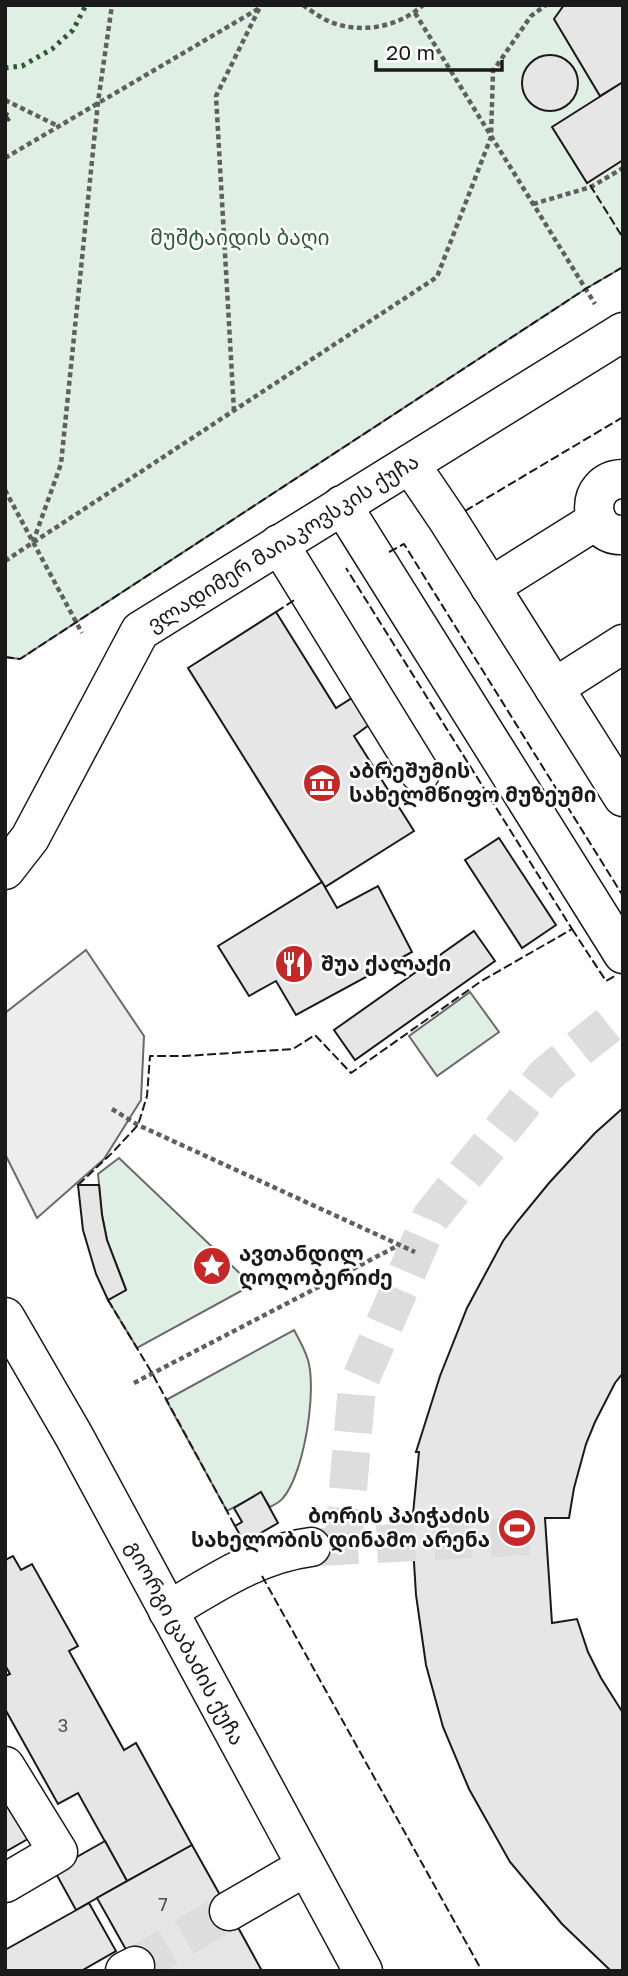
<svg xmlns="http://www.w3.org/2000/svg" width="628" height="1976" viewBox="0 0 628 1976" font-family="'Golos Text','Noto Sans Georgian',sans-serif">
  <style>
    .green { fill: #e0efe3; stroke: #6a6a6a; stroke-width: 2 }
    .parking { fill: #ededed; stroke: #6a6a6a; stroke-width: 2 }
    .building { fill: #e6e6e6; stroke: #1a1a1a; stroke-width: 2 }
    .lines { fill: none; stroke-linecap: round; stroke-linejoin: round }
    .minor-tunnel { stroke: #ddd; stroke-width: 38; stroke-dasharray: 38 19; stroke-linecap: butt }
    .minor-casing { stroke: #1a1a1a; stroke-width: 41 }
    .major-casing { stroke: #1a1a1a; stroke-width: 41 }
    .path { stroke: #5f5f5f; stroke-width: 4.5; stroke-dasharray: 5 3.5; stroke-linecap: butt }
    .minor { stroke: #fff; stroke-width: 38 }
    .major { stroke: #fff; stroke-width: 38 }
    .hedge { stroke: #2b5a34; stroke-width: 5; stroke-dasharray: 3.5 5; stroke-linecap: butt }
    .fence { stroke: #1a1a1a; stroke-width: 2; stroke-dasharray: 9 3.5; stroke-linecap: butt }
    .labels { text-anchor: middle; stroke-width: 5; stroke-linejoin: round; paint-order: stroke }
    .number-label { font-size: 18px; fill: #4d4d4d }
    .park-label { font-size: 21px; fill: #2b5a34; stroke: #fff }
    .street-label { font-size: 21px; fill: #1a1a1a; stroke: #fff }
    .poi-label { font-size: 21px; font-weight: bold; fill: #1a1a1a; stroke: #fff; text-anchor: start }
  </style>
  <rect width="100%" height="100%" fill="#fff"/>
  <g class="green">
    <polygon points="5,5 623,5 623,267 587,288 20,659 5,657"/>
    <polygon points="470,992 499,1032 437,1076 409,1036"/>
    <polygon points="119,1158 252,1285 137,1348 108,1300 126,1289 107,1240 102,1215 98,1174"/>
    <path d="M294 1330C299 1339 305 1350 308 1360 317 1391 304 1474 283 1498 280 1502 274 1505 270 1507L261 1493 227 1511 166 1400Z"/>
  </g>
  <polygon class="parking" points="86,950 144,1036 141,1100 104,1159 37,1218 5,1154 5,1013"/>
  <g class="building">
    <polygon points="564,5 623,5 623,82 600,96 554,19"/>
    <circle cx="550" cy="83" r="28"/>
    <polygon points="623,82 623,160 587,183 552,127"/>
    <polygon points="276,612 336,708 352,698 369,725 354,736 414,831 325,887 188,668"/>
    <polygon points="499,838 556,925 522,948 465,860"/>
    <polygon points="322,882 337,908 378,886 412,952 296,1015 276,981 249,996 218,946"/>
    <polygon points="474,931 495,961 355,1060 334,1030"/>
    <polygon points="623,1108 623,1373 615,1383 595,1422 586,1444 574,1488 569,1518 545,1518 552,1623 577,1619 588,1652 601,1678 623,1713 623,1971 611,1971 562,1924 510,1862 469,1789 443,1727 426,1665 416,1595 411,1514 413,1514 419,1452 416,1452 440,1376 467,1308 503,1241 517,1222 549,1183 595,1133"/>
    <polygon points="78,1185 99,1185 102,1215 107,1240 126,1290 108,1300 96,1274 83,1230"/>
    <polygon points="261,1492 278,1523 254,1537 257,1543 247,1548 235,1526 242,1522 234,1508"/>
    <polygon points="13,1556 21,1570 32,1564 78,1646 69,1651 124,1750 136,1743 192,1845 127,1881 78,1793 58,1804 5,1709 5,1676 10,1674 5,1665 5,1560"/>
    <polygon points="5,1789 33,1836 5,1852"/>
    <polygon points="105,1841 127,1881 76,1910 54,1870"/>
    <polygon points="192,1845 229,1911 262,1971 138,1971 97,1898"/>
    <polygon points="89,1903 116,1951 81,1971 5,1971 5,1950"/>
  </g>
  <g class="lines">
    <g class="minor-tunnel">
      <polyline points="343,1546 357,1387 431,1217 546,1075 623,1013"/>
      <polyline points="320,1547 546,1535"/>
      <polyline points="135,1966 229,1911"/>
    </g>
    <defs>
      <g id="minor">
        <polyline points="410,464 448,520 623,797"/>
        <path d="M623 479C583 480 586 537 623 535"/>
        <polyline points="342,505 623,954"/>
        <polyline points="279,544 420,773"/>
        <polyline points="490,587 597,520"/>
        <polyline points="554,688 623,644"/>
        <polyline points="5,870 30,838 140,631 623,332"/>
        <path d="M168 1611C213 1584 257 1554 311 1547"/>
        <polyline points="5,1766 58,1852 5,1883"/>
        <polyline points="229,1911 305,1867"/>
        <polyline points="125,1971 135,1966"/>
      </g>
      <polyline id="major" points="5,1317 74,1436 363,1971"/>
    </defs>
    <use href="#minor" class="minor-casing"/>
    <use href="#major" class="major-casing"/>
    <g class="path">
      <path d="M303 5C310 10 318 16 326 20 357 35 398 28 423 5"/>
      <polyline points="415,13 595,304"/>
      <polyline points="5,100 58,126"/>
      <polyline points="5,158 258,9"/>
      <polyline points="533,204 591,187 623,168"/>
      <polyline points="234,411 216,96 260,7"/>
      <polyline points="5,490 82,633"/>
      <polyline points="33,542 61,464 98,102 112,5"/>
      <polyline points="5,561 437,277 491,137 493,71 531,16 546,5"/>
      <polyline points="112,1109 138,1125 415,1252"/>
      <polyline points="134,1383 399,1245"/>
    </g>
    <use href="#minor" class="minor"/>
    <use href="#major" class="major"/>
    <g class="hedge">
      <polyline points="5,68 22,66 52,49 73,30 86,5"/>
      <polyline points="5,114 11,117 5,121"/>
    </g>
    <g class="fence">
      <polyline points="590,185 623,238"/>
      <polyline points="465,511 623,417"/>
      <polyline points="389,552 404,544 623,896"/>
      <polyline points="276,612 296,599"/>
      <polyline points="5,657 20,659 587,288 623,267"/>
      <polyline points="572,929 606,981 615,976"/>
      <polyline points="78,1185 112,1153 138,1125 147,1096 150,1056 185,1056 293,1049 315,1035 351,1073 480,982 572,929 346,568"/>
      <polyline points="108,1300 152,1373 235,1526"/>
      <polyline points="262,1576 482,1971"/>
    </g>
  </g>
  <defs>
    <symbol id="museum-disc" viewBox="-11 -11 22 22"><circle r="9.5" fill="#c62828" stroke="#fff"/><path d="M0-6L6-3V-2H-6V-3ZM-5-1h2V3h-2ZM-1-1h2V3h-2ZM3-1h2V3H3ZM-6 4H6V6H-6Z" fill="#fff"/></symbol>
    <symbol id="restaurant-disc" viewBox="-11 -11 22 22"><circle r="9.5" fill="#c62828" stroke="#fff"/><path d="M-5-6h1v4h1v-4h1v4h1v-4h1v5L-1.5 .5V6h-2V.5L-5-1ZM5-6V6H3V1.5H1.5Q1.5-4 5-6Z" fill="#fff"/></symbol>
    <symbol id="sight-disc" viewBox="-11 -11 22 22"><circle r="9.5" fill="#c62828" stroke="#fff"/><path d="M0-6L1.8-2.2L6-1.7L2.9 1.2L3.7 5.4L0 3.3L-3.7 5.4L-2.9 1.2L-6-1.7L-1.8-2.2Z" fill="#fff"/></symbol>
    <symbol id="stadium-disc" viewBox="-11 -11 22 22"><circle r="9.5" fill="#c62828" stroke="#fff"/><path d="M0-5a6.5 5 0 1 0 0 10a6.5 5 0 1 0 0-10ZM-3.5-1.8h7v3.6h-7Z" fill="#fff"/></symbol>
  </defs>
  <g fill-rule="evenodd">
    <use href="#museum-disc" x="300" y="761" width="44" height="44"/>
    <use href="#restaurant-disc" x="272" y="942" width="44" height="44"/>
    <use href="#sight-disc" x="190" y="1244" width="44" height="44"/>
    <use href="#stadium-disc" x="495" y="1506" width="44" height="44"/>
  </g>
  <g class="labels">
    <g class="number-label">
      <text x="63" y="1732">3</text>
      <text x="163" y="1911">7</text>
    </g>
    <g class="park-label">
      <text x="240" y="245">მუშტაიდის ბაღი</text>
    </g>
    <g class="street-label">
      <text transform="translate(283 543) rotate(-32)" y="7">ვლადიმერ მაიაკოვსკის ქუჩა</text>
      <text transform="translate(185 1643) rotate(62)" y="7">გიორგი ცაბაძის ქუჩა</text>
    </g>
    <g class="poi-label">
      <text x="349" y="778">აბრეშუმის<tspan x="349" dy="24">სახელმწიფო მუზეუმი</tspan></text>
      <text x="321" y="971">შუა ქალაქი</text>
      <text x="239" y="1261">ავთანდილ<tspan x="239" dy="24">ღოღობერიძე</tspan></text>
      <text x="490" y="1523" text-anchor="end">ბორის პაიჭაძის<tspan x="490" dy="24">სახელობის დინამო არენა</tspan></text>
    </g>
  </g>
  <rect width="628" height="1976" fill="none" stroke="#1a1a1a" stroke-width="14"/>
  <path d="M376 60v10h126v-10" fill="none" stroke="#1a1a1a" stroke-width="3.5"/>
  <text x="386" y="60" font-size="21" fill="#1a1a1a" stroke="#ffffff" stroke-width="5" paint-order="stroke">20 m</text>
</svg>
